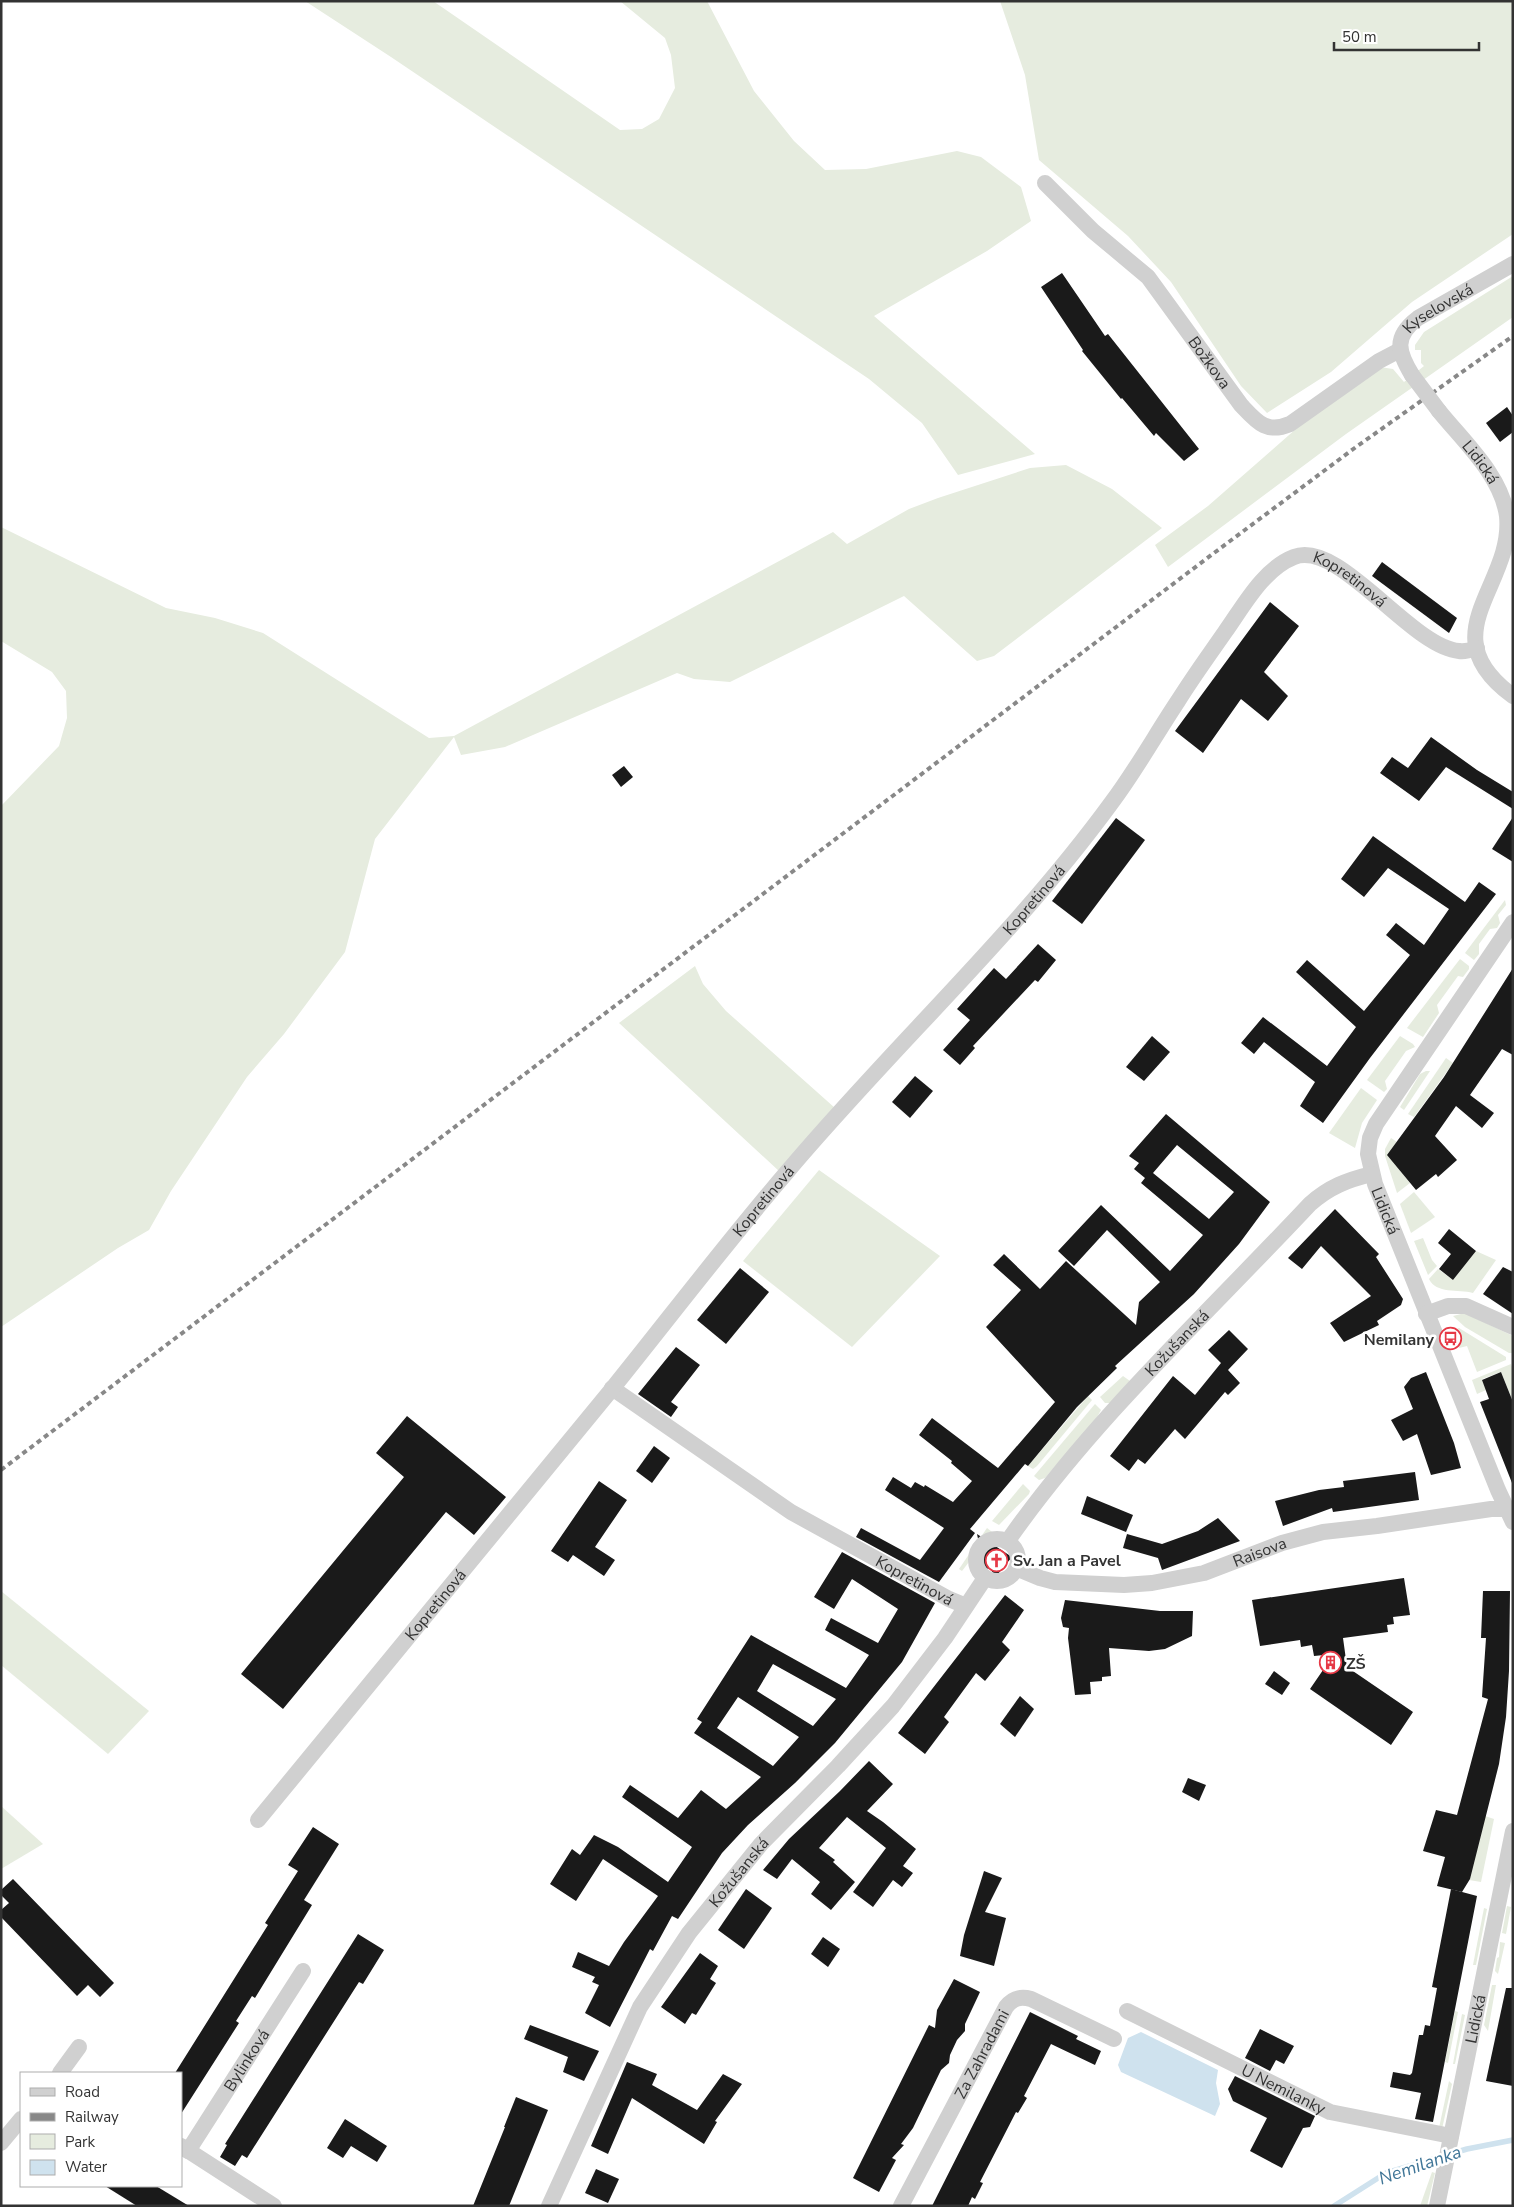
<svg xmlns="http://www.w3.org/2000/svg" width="1514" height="2207" viewBox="0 0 1514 2207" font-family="'Nunito Sans',sans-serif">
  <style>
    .green { fill: #e6ecdf }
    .water { fill: #cfe2ee }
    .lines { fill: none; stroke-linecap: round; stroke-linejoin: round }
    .stream { stroke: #cfe2ee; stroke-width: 5.5 }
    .building { fill: #1a1a1a; fill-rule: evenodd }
    .street { stroke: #d0d0d0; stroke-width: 16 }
    .rail { stroke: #888; stroke-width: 4; stroke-dasharray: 5 4; stroke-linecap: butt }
    .street-bridge { stroke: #d0d0d0; stroke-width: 16 }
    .labels { text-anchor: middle; stroke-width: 5; stroke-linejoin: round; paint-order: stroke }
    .street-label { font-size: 16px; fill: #333; stroke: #fff }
    .poi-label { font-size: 16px; font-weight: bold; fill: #333; stroke: #fff; text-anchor: start }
    .water-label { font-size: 18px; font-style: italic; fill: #3f7597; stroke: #fff }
  </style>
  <rect width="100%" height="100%" fill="#fff"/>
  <g class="green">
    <polygon points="305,1 433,1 620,130 642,129 659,119 675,88 671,55 665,38 620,1 707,1 754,91 794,141 825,170 866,169 957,151 981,157 1021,187 1031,221 987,251 874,316 1035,454 958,475 922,423 869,379 391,57"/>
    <polygon points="1000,1 1513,1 1513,234 1412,302 1331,372 1267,413 1241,386 1171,282 1128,236 1039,160 1025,75"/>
    <polygon points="1513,276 1513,317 1346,434 1168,567 1155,545 1208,506 1297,428 1380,367 1393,369 1404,382 1424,366 1421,363 1421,350 1415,350 1415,345 1424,332"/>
    <polygon points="1066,465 1112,489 1162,528 994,656 977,661 904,596 730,682 694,679 677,673 505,747 461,755 454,737 375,839 345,952 284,1034 247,1077 171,1191 149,1230 118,1248 1,1327 1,806 59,746 67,718 66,691 52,672 1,641 1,527 166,608 215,618 263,633 429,738 454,736 833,532 847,544 909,509 938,498 1030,468"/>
    <polygon points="1505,900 1506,905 1498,915 1500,923 1497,928 1490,929 1479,944 1479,954 1474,960 1465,953"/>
    <polygon points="1460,959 1469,966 1469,969 1463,977 1458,976 1437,1005 1439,1013 1423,1037 1407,1028"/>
    <polygon points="695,966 703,984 726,1011 835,1108 780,1172 619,1023"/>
    <polygon points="1400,1036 1413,1044 1415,1047 1406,1051 1385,1081 1387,1089 1384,1092 1367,1080"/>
    <polygon points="1446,1058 1453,1063 1414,1117 1408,1114"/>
    <polygon points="1426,1071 1430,1071 1404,1110 1400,1107 1420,1074"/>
    <polygon points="1361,1088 1377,1100 1362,1123 1355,1148 1329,1133"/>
    <polygon points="1391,1138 1397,1142 1388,1155 1410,1183 1397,1193 1385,1156 1385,1149"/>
    <polygon points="819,1170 940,1256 852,1347 743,1261"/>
    <polygon points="1414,1192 1435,1217 1411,1233 1400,1204"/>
    <polygon points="1423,1238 1432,1260 1437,1266 1428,1275 1414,1241"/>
    <path d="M1476 1251 1496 1260 1473 1293C1458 1289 1436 1294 1429 1279L1438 1269 1453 1280Z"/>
    <polygon points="1465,1313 1513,1336 1513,1353 1509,1353 1465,1327 1453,1316"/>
    <polygon points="1459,1328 1506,1357 1506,1360 1477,1372 1467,1346 1459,1348 1453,1334 1454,1330"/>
    <polygon points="1511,1364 1513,1370 1513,1402 1501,1372 1482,1379 1486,1390 1477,1394 1472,1380"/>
    <polygon points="1123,1376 1130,1381 1110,1403 1105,1403 1100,1397"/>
    <polygon points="1088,1396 1092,1400 1037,1466 1033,1469 1028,1466"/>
    <polygon points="1095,1404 1101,1410 1096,1419 1045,1478 1039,1480 1034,1476"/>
    <polygon points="1023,1484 1030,1491 1029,1494 999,1525 992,1521"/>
    <polygon points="987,1528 992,1532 962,1571 959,1569"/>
    <polygon points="1,1591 149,1711 108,1754 1,1665"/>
    <polygon points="1,1806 43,1844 1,1869"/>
    <polygon points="1485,1816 1494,1819 1481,1882 1469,1880"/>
    <polygon points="1507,1906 1511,1907 1506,1934 1502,1933"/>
    <polygon points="1484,1908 1487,1909 1476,1965 1473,1965"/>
    <polygon points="1500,1942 1505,1943 1498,1974 1495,1971 1497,1958 1499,1957"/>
    <polygon points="1492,1985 1496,1985 1488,2031 1484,2025"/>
    <polygon points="1455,2011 1458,2012 1448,2063 1445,2062"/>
    <polygon points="1462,2014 1465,2015 1455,2064 1453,2064"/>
    <polygon points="1449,2081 1452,2084 1442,2129 1439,2128"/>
    <polygon points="1432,2172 1435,2173 1427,2206 1420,2206"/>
  </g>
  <polygon class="water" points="1141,2032 1218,2070 1216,2083 1220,2104 1215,2116 1121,2072 1118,2065 1128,2038"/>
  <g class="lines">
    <polyline class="stream" points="1334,2206 1386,2173 1467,2149 1513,2140"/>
  </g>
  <g class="building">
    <polygon points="1062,273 1105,336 1108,334 1199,449 1184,461 1156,433 1154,436 1122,398 1121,399 1082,351 1083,350 1041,287"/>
    <polygon points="1507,407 1513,416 1513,432 1500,442 1486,423"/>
    <polygon points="1382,562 1457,618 1449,633 1372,576"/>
    <polygon points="1270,602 1299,626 1264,672 1288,696 1268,721 1241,699 1203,753 1175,731"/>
    <polygon points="1431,737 1477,770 1513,792 1513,809 1446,767 1419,801 1380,773 1392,757 1408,768"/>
    <polygon points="624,766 633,777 621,787 612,775"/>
    <polygon points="1513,817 1513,862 1492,849"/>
    <polygon points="1116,818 1145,840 1082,924 1052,901"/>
    <polygon points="1373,836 1465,902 1479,882 1496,894 1370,1058 1323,1123 1300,1106 1315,1082 1264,1042 1254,1054 1241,1043 1263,1017 1327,1066 1356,1027 1296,972 1307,960 1364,1011 1410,955 1386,935 1396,923 1424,945 1449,909 1388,868 1364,897 1341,879"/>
    <polygon points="1038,944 1056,960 1038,982 1035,980 973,1046 975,1048 960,1065 943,1050 970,1020 957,1009 994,968 1006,979"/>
    <polygon points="1513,968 1513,1055 1502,1049 1470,1095 1494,1113 1482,1128 1456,1106 1435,1136 1457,1160 1438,1177 1436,1174 1416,1190 1387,1155 1444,1077"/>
    <polygon points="1152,1036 1170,1052 1144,1081 1126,1067"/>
    <polygon points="915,1076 933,1091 910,1118 892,1102"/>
    <path d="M1166 1114 1270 1202 1239 1244 1194 1294 1115 1366 1117 1368 1077 1407 1028 1466 1025 1464 970 1529 975 1533 939 1582 856 1537 861 1528 920 1560 944 1528 885 1490 893 1477 911 1488 915 1482 924 1487 925 1485 953 1502 972 1481 951 1463 952 1461 919 1435 932 1418 998 1468 1055 1402 986 1327 1021 1290 993 1265 1004 1254 1040 1289 1066 1261 1136 1325 1139 1302 1160 1282 1107 1230 1074 1266 1058 1251 1101 1205 1170 1271 1203 1235 1141 1183 1145 1178 1134 1169 1139 1163 1129 1156ZM1177 1145 1234 1192 1209 1219 1153 1173Z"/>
    <polygon points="1335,1209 1379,1254 1376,1257 1403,1299 1401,1305 1377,1321 1379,1325 1344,1342 1330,1323 1371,1296 1321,1246 1302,1269 1288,1258"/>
    <polygon points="1449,1229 1476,1251 1453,1280 1439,1269 1451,1254 1438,1243"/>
    <polygon points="1503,1267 1513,1272 1513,1314 1483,1294"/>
    <polygon points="740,1268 769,1292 726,1344 697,1320"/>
    <polygon points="1229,1330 1248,1349 1228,1370 1240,1383 1228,1395 1225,1392 1185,1439 1175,1429 1145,1464 1138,1459 1129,1471 1110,1456 1173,1376 1195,1395 1221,1363 1208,1350"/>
    <polygon points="676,1347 700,1365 671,1402 678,1407 671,1417 638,1394"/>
    <polygon points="1426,1372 1454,1443 1461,1468 1431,1475 1417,1434 1403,1441 1391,1420 1413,1409 1404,1387 1411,1378"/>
    <polygon points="1501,1372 1513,1402 1512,1483 1480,1402 1489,1399 1482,1380"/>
    <polygon points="407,1416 506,1497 474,1535 446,1512 283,1709 241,1674 404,1477 376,1453"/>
    <polygon points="654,1446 670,1458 652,1483 636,1471"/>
    <polygon points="1415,1472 1419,1500 1333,1512 1332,1508 1283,1526 1275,1501 1319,1490 1344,1487 1343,1481"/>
    <polygon points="599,1481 627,1500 595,1547 615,1560 604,1576 573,1555 568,1562 551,1551"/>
    <polygon points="1087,1496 1133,1515 1126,1532 1081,1514"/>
    <polygon points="1218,1518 1240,1541 1162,1570 1158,1558 1123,1548 1127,1534 1162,1544 1198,1531"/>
    <polygon points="977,1534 1012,1557 998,1574 994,1574 990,1569 984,1568"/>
    <path d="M842 1552 935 1603 902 1662 835 1743 795 1783 748 1825 722 1853 678 1919 672 1916 653 1951 650 1949 610 2027 585 2013 599 1985 592 1982 595 1977 572 1967 578 1952 609 1966 624 1942 658 1896 603 1859 576 1901 550 1884 572 1849 580 1855 594 1835 618 1847 668 1882 692 1847 622 1797 630 1785 678 1818 701 1790 726 1809 761 1777 694 1733 702 1722 697 1719 751 1635 846 1688 869 1655 825 1630 831 1618 878 1643 898 1609 852 1579 834 1609 814 1597ZM773 1664 836 1699 813 1726 757 1691ZM738 1697 799 1737 773 1766 717 1728Z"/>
    <polygon points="1404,1578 1410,1615 1393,1617 1394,1624 1387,1625 1388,1632 1343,1638 1347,1667 1413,1712 1391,1745 1310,1689 1334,1654 1314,1656 1312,1645 1301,1647 1300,1640 1260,1646 1252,1600"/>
    <polygon points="1483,1591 1510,1591 1509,1671 1506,1717 1499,1764 1470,1879 1462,1892 1437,1886 1445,1857 1423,1851 1436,1810 1457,1815 1488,1699 1482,1697 1486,1638 1481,1638"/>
    <polygon points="1005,1595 1024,1610 1002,1642 1010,1650 985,1681 976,1673 944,1717 949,1722 925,1754 898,1733"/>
    <polygon points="1065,1600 1160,1611 1193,1611 1192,1636 1165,1649 1149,1651 1109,1648 1111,1676 1102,1677 1102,1681 1090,1682 1091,1694 1075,1695 1068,1638 1069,1628 1063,1627 1061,1618"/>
    <polygon points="1274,1671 1290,1683 1282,1695 1265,1684"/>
    <polygon points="1020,1696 1034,1709 1015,1737 1000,1724"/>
    <polygon points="869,1761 893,1784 867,1811 883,1822 916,1849 903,1866 913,1873 902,1887 893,1880 873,1907 853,1892 886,1848 847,1817 819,1848 835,1860 833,1862 855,1882 831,1910 811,1894 820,1882 792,1859 777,1879 763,1870 789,1839 840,1791"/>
    <polygon points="1188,1778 1206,1785 1199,1801 1182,1792"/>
    <polygon points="313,1827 339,1844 304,1900 312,1905 255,1998 252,1996 236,2021 239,2023 181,2114 181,2073 175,2073 268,1925 265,1923 298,1871 288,1865"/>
    <polygon points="984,1871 1002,1878 985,1912 1006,1918 994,1966 960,1956 964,1935"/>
    <polygon points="13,1879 114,1983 100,1997 88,1985 77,1996 1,1917 1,1910 9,1903 1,1895 1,1890"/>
    <polygon points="746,1889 772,1908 744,1949 718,1930"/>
    <polygon points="1451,1889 1477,1896 1433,2122 1415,2119 1421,2093 1390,2087 1393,2072 1410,2075 1412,2073 1419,2035 1423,2035 1425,2025 1430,2026 1437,1988 1432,1987"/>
    <polygon points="358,1934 384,1950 363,1984 359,1982 247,2158 242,2155 235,2166 220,2157 227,2145 225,2144"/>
    <polygon points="823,1937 840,1949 828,1967 811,1954"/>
    <polygon points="700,1953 718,1966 710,1979 716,1983 696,2015 692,2013 685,2024 661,2007"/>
    <polygon points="954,1979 980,1992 965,2024 965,2031 957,2040 950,2055 949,2063 941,2070 913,2128 901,2144 904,2145 892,2158 896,2160 879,2192 853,2178 929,2025 935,2028 937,2010"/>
    <polygon points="1506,1988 1513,1988 1513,2086 1486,2081"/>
    <polygon points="1030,2012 1078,2036 1076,2039 1101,2051 1095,2065 1051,2044 1024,2096 1027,2098 1018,2113 1016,2112 980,2182 983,2183 975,2199 972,2197 968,2206 932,2206"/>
    <polygon points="530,2025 599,2051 584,2081 563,2072 568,2057 524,2039"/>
    <polygon points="1260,2029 1294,2046 1284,2064 1276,2060 1270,2071 1245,2058"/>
    <polygon points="627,2062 657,2074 652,2085 697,2110 723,2074 742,2084 715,2121 717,2122 704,2144 632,2098 608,2154 591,2146"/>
    <polygon points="1235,2076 1315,2116 1310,2127 1303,2128 1282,2168 1250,2151 1267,2118 1233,2101 1228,2089"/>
    <polygon points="516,2097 548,2110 509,2206 473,2206 505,2127 504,2127"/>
    <polygon points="345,2119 387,2146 377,2162 351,2146 343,2158 327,2148"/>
    <polygon points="596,2169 619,2179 608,2203 585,2193"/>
    <polygon points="105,2186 156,2186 189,2206 137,2206"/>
  </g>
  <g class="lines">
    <g class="street">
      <path id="s1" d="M1045 183 1093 231 1148 277 1241 405C1257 422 1266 434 1290 424L1379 361 1400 350"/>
      <path id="s2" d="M1412 375C1398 352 1393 337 1418 318L1513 264"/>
      <path id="s3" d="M1439 411C1464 442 1501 475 1507 516 1514 586 1428 634 1513 696"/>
      <path id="s4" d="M1513 922 1376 1124 1370 1138 1368 1154 1375 1184 1498 1490 1513 1522"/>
      <polyline points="1426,1314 1448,1306 1466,1306 1513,1327"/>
      <path id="s5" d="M612 1388 791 1512 949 1599 966 1606"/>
      <circle cx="997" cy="1560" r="21"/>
      <path id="s6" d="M1007 1542C1092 1420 1208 1313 1310 1204 1329 1187 1347 1180 1372 1174"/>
      <path id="s7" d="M1016 1568 1040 1578 1055 1582 1124 1585 1152 1583 1204 1573 1282 1543 1323 1532 1377 1526 1491 1509H1513"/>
      <path id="s8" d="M258 1820C376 1676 494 1533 612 1389 670 1317 727 1242 787 1172 893 1046 1015 935 1112 802 1136 770 1156 734 1178 701 1193 677 1209 655 1225 632 1243 607 1263 569 1294 557 1339 539 1411 647 1459 651 1466 652 1471 650 1477 648"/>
      <path id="s9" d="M1127 2011 1330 2112 1451 2136"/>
      <polyline points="60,2073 79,2047"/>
      <polyline points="1,2143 21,2119"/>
      <polyline points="181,2146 274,2206"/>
      <path id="s10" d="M188 2151 303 1971"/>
      <path id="s11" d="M549 2206 640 2007 689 1933 761 1844 838 1766 893 1706 945 1638 985 1578"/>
      <path id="s12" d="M901 2206 1006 2007C1013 1998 1020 1996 1031 1999L1114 2039"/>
      <path id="s13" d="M1437 2206 1513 1831"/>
    </g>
    <polyline class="rail" points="1,1470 1214,553 1356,447 1513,336"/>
    <polyline class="street-bridge" points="1412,375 1439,411"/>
  </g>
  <defs>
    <symbol id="bus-ring" viewBox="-11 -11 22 22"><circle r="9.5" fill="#fff" stroke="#e63946" stroke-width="1.5"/><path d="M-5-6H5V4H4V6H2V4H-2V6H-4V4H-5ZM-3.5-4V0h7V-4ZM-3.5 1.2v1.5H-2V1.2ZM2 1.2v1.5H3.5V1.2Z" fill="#e63946"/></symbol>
    <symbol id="church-ring" viewBox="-11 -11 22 22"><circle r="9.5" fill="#fff" stroke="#e63946" stroke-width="1.5"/><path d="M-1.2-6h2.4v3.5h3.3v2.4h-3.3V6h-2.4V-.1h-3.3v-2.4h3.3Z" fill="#e63946"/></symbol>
    <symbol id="building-ring" viewBox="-11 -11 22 22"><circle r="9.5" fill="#fff" stroke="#e63946" stroke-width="1.5"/><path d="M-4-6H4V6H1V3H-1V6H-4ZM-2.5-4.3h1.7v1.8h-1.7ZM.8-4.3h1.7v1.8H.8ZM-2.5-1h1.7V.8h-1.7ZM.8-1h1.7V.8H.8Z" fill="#e63946"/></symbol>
  </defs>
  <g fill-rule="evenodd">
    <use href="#bus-ring" x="1438" y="1326" width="25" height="25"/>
    <use href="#church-ring" x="984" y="1548" width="25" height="25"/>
    <use href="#building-ring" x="1318" y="1650" width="25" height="25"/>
  </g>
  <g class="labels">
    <g class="street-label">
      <text dy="6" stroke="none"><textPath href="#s2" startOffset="88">Kyselovská</textPath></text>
      <text dy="6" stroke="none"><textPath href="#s1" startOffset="245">Božkova</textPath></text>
      <text dy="6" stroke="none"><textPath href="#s3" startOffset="66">Lidická</textPath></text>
      <text dy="6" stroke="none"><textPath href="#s8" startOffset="1700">Kopretinová</textPath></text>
      <text dy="6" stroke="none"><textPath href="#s8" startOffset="1204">Kopretinová</textPath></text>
      <text dy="6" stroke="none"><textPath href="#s8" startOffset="799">Kopretinová</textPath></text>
      <text dy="6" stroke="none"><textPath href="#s4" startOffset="335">Lidická</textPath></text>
      <text dy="6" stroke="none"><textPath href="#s6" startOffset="262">Kožušanská</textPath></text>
      <text dy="6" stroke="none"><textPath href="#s7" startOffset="251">Raisova</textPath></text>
      <text dy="6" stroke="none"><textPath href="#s5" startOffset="359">Kopretinová</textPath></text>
      <text dy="6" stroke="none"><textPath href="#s8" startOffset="279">Kopretinová</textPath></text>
      <text dy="6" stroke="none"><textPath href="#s11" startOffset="386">Kožušanská</textPath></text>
      <text dy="6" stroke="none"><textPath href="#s13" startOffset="191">Lidická</textPath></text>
      <text dy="6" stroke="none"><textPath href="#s12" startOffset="172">Za Zahradami</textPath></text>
      <text dy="6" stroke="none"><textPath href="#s10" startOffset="108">Bylinková</textPath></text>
      <text dy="6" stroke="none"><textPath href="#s9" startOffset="175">U Nemilanky</textPath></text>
    </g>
    <g class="poi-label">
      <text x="1434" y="1345" text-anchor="end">Nemilany</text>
      <text x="1013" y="1566">Sv. Jan a Pavel</text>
      <text x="1346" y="1669">ZŠ</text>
    </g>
    <g class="water-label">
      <text transform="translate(1420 2165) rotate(-19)" y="6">Nemilanka</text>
    </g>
  </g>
  <rect width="1514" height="2207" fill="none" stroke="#333333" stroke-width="5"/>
  <rect x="20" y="2072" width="162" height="115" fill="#ffffff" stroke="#adadad"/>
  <rect x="30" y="2088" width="25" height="8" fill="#d0d0d0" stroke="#adadad"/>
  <text x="65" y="2097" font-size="15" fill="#333333">Road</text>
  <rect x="30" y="2113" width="25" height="8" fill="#888888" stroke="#adadad"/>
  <text x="65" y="2122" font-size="15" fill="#333333">Railway</text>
  <rect x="30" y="2134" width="25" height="15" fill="#e6ecdf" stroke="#adadad"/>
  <text x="65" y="2147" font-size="15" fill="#333333">Park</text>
  <rect x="30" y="2160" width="25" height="15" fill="#cfe2ee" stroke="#adadad"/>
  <text x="65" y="2172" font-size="15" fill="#333333">Water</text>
  <path d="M1334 42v8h145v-8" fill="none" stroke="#333333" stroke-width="2.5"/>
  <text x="1342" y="42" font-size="15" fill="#333333" stroke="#ffffff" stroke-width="4" paint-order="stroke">50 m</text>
</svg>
